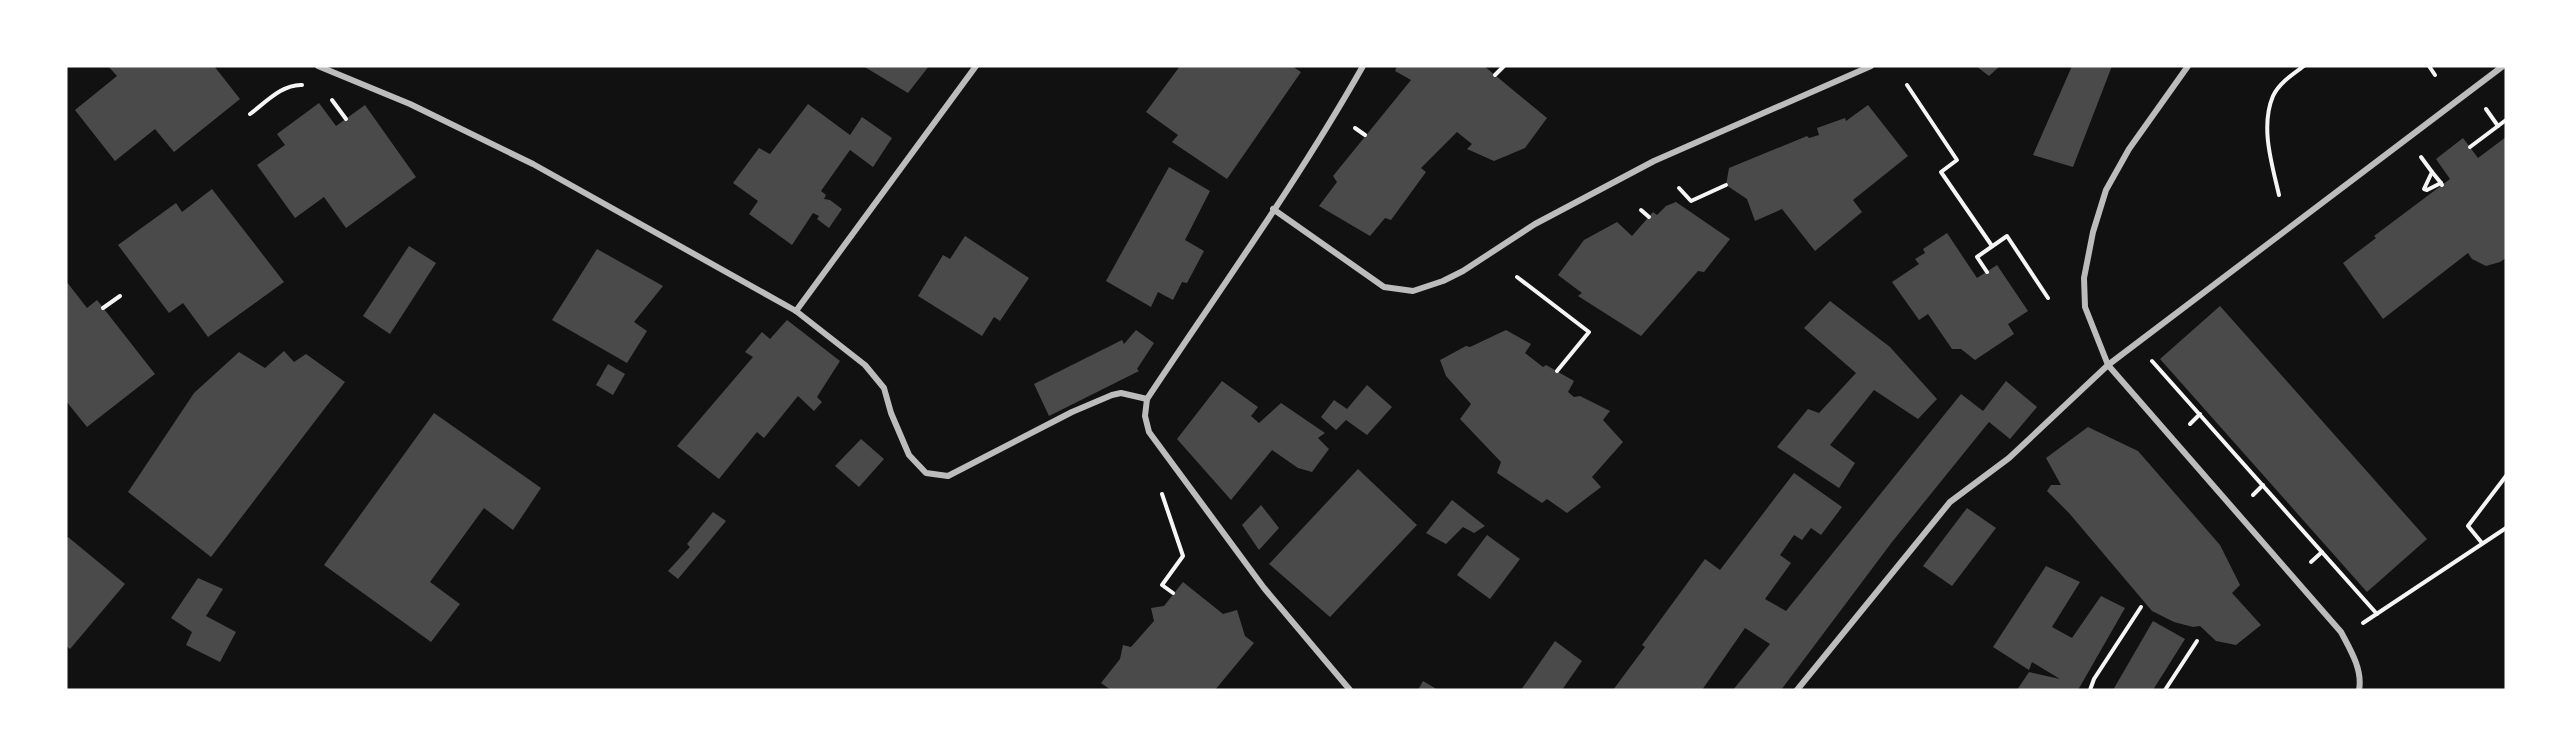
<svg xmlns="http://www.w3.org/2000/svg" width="2572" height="756" viewBox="0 0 2572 756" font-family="'PT Sans',sans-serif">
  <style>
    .building { fill: #4a4a4a }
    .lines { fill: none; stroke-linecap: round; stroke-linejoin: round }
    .path { stroke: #f5f5f5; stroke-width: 4 }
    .minor { stroke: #bcbcbc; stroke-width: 6 }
  </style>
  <rect width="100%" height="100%" fill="#111"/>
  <g class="building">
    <polygon points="108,66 214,66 240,99 174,152 155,129 115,161 75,110 117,76"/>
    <polygon points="863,66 929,66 908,93"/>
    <polygon points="1180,66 1292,66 1301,72 1227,179 1172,142 1178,135 1146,112"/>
    <polygon points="1397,66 1484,66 1547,118 1525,148 1494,161 1467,149 1472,144 1457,132 1421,168 1426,172 1391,220 1385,218 1370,236 1319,206 1337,182 1333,176 1411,80 1395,71"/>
    <polygon points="1976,66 2000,66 1989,76"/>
    <polygon points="2072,66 2112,66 2073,167 2033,155"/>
    <polygon points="319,103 336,126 365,105 416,177 346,228 324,197 295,218 257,165 285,145 277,134"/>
    <polygon points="808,104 850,135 862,117 892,138 873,167 850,150 821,191 826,195 824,199 830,200 842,209 829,228 817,219 819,216 813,213 792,245 749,214 758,201 733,183 759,148 770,154"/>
    <polygon points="1868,105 1908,156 1853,200 1862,212 1815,251 1782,209 1755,221 1747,199 1726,185 1729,168 1807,136 1809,138 1819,135 1817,128 1845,118 1846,121"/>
    <polygon points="2506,137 2506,258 2500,262 2486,266 2472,259 2468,253 2383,319 2343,263 2376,238 2374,236 2450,179 2436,159 2463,138 2478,158"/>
    <polygon points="1169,167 1210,191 1185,240 1204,251 1187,283 1182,282 1173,300 1158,292 1151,307 1106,281"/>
    <polygon points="212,189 284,282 208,337 183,303 169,313 118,245 176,203 182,212"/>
    <polygon points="1676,202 1730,239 1704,272 1698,271 1641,336 1578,296 1582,293 1558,275 1584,240 1617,222 1632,236 1653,212 1657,215 1666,206"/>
    <polygon points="1947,233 1977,278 1997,265 2028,311 2008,324 2014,334 1975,360 1961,349 1952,349 1928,314 1919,320 1892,282 1919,264 1915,259 1925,253 1923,249"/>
    <polygon points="965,236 1029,278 1000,321 994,317 982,336 918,296 943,255 950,259"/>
    <polygon points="409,246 436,263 390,334 363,316"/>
    <polygon points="597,249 663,286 634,322 647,331 627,363 552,320"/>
    <polygon points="66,281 87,308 97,300 155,374 87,427 66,401"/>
    <polygon points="1830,301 1890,347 1937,399 1918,419 1874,390 1830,445 1855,463 1839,488 1777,447 1808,409 1819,413 1856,373 1804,328"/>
    <polygon points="2220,306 2427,539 2367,592 2160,359"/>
    <polygon points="787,320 840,361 817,397 822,402 814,411 798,396 764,438 757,432 719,479 677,446 753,357 745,352 762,332 770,339"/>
    <polygon points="1136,330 1154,343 1137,369 1139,371 1049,416 1034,384 1122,340 1124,344"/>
    <polygon points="1506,330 1531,344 1525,353 1543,367 1546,365 1574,381 1568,392 1574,397 1580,396 1610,411 1603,420 1623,442 1592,477 1601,487 1567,513 1547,499 1542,503 1497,473 1501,462 1460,419 1471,404 1446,376 1440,360 1466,346 1470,347"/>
    <polygon points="284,351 294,362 306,354 345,382 211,557 128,492 194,393 239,352 265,368"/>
    <polygon points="608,364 625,374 613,395 596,385"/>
    <polygon points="1222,381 1258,407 1251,416 1259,423 1281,403 1325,433 1318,438 1329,449 1312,472 1298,468 1272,450 1231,500 1177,439"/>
    <polygon points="2006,381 2037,407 2010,439 1989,422 1892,542 1781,690 1733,690 1770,644 1745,628 1702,690 1613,690 1645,647 1642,645 1705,559 1720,570 1794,473 1842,507 1821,535 1811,528 1802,540 1794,535 1780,555 1791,563 1765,599 1786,611 1961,394 1983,411"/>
    <polygon points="1367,385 1392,407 1367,435 1346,420 1336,430 1321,417 1334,400 1347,409"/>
    <polygon points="434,413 541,488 513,530 484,508 430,582 460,604 431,642 324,565"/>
    <polygon points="2088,427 2138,451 2220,545 2240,585 2232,593 2261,625 2236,645 2216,641 2200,626 2193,627 2174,622 2152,611 2069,513 2047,491 2051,485 2061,485 2046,458"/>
    <polygon points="861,439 884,459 859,487 835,466"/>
    <polygon points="1358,469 1417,525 1330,617 1269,564"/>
    <polygon points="1452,500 1485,526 1474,533 1463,527 1446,544 1426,533"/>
    <polygon points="1261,505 1279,528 1259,550 1242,525"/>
    <polygon points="1967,508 1996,528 1952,586 1923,566"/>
    <polygon points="713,512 726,521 678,579 668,571 690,547 687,544"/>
    <polygon points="1487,535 1520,559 1490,599 1457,575"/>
    <polygon points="68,537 125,584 70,649 66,646 66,539"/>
    <polygon points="2046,566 2080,582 2052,627 2072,638 2101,596 2125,608 2078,690 2017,690 2029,672 2060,679 2032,662 2029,670 1993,647"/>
    <polygon points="198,578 223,589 206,616 236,632 220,662 186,645 192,632 171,618"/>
    <polygon points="1183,582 1223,614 1237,610 1245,636 1254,643 1215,690 1111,690 1101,683 1120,659 1123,645 1131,647 1154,621 1151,608 1164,606"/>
    <polygon points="2153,621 2185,639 2153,690 2113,690"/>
    <polygon points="1555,641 1582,661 1562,690 1521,690"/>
    <polygon points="1423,681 1438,690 1418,690"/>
  </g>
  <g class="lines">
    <g class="path">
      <polyline points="2429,66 2435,75"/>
      <polyline points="1495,75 1504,66"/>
      <polyline points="1907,85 1957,160 1941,172 1992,246"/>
      <polyline points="332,100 346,119"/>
      <polyline points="2486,109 2498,126"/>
      <path d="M250 114C265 103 282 84 302 85"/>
      <polyline points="1355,128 1365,135"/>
      <polyline points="2470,147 2506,120"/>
      <polyline points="2421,157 2432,172 2424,189 2427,190 2441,183 2442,185"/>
      <polyline points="2432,172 2441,183"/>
      <polyline points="1679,188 1691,201 1726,185"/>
      <path d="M2279 195C2272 164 2260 127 2273 96 2279 83 2293 74 2304 66"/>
      <polyline points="1641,210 1649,217"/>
      <polyline points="1987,272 1977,257 2007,236 2048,298"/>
      <polyline points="1517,277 1589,332 1557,371"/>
      <polyline points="103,308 120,296"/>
      <polyline points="2152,361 2377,614"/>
      <polyline points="2190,424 2200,414"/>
      <polyline points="1162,494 1183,556 1162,585 1173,593"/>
      <polyline points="2253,495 2263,485"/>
      <polyline points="2482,543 2468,526 2506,476"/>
      <polyline points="2311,562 2322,552"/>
      <polyline points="2363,623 2506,528"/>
      <polyline points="2090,690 2094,679 2141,607"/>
      <polyline points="2165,690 2197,641"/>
    </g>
    <g class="minor">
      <polyline points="318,66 410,104 533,164 796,311 865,365 884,388 891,413 909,455 926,473 948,476 1072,412 1112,395 1121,393 1147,399"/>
      <path d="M2188 66 2129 149 2106 190 2093 232 2084 278 2085 307 2108 365 2341 632C2350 649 2363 670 2359 690"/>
      <polyline points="1273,209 1384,287 1413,291 1443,281 1463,271 1535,224 1654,161 1871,66"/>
      <polyline points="796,311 976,66"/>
      <path d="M1350 690 1264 588 1149 432 1145 416 1147 399C1220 289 1298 181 1363 66"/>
      <polyline points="1797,690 1950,502 2009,458 2108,365 2503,66"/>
    </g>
  </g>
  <rect width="2572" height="756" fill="none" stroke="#ffffff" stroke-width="135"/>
</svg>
